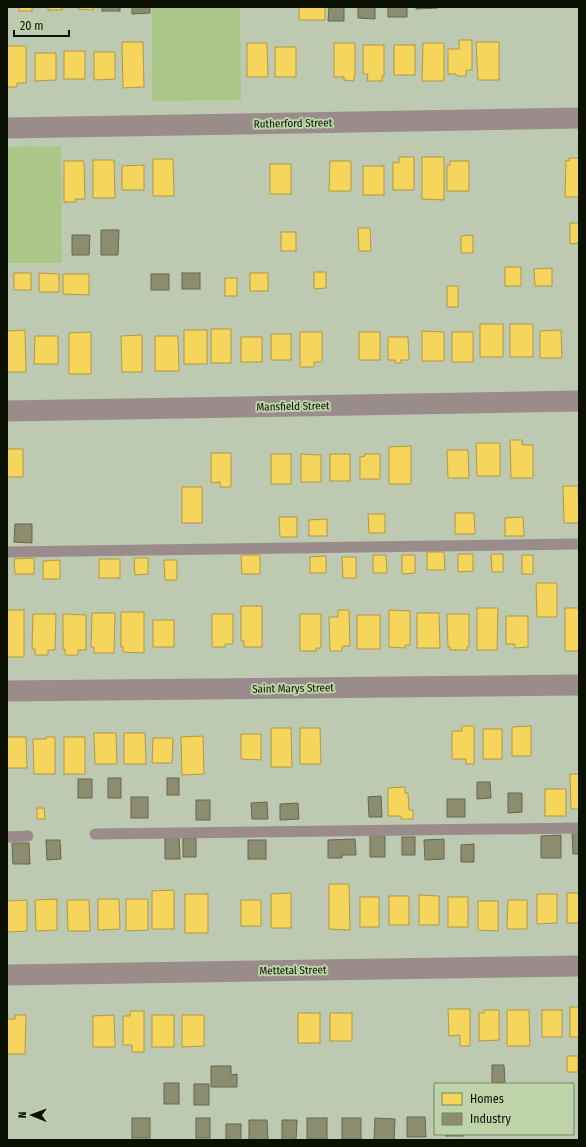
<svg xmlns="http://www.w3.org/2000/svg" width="586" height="1147" viewBox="0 0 586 1147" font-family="'Fira Sans Condensed',sans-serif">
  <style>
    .green { fill: #aac787 }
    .homes { fill: #f6d55c; stroke: #af9a41 }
    .industry { fill: #8c8c6e; stroke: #65674e }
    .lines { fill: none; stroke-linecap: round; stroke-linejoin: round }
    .lane { stroke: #998c8b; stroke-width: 11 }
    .street { stroke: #998c8b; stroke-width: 21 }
    .labels { text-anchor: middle; stroke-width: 4; stroke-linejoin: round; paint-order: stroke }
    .street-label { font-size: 11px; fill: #0a1103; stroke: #bed3a8 }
  </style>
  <rect width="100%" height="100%" fill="#bec9b2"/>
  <g class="green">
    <polygon points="152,7 240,7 241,100 152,101"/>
    <polygon points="61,146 62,263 7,263 7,147"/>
  </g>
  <g class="homes">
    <rect x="19" y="7" width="13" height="4"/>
    <rect x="48" y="7" width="14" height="3"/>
    <polygon points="78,7 93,7 93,10 78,9"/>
    <rect x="299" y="7" width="26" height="13"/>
    <polygon points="459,40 472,40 472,70 466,70 466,76 457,76 456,74 448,74 448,49 459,49"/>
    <polygon points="122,42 143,42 144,87 123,88"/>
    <polygon points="476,42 499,42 499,80 478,80"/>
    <polygon points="247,43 267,43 268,77 247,77"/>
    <polygon points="334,43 355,43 355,76 354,77 354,81 344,80 344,77 334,77"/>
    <polygon points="423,43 444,43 444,81 422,81"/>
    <polygon points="363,45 384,45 384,76 382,76 382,81 367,81 368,74 363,74"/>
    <rect x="394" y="45" width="21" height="30"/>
    <polygon points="7,46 26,46 26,83 17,83 17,87 7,87"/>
    <rect x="275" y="47" width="21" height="30"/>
    <rect x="64" y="51" width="21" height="28"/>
    <polygon points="94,52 115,52 115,79 94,80"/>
    <polygon points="35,53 56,53 56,80 35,81"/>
    <polygon points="399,157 414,157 414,190 393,190 393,162 399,163"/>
    <polygon points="422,157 444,157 444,200 422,199"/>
    <polygon points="569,158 579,158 579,197 565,197 566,160 569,161"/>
    <polygon points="153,159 173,159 174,196 153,196"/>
    <polygon points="93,160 114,160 115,198 93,198"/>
    <polygon points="64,161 84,161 85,199 75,199 76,202 64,202"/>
    <polygon points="330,161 351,161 351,191 329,191"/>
    <polygon points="450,161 469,161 469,191 447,191 447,165 450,165"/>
    <rect x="270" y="164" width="21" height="30"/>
    <polygon points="144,165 144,190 122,190 122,166"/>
    <rect x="363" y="166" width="21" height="29"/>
    <polygon points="570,223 579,223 579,243 570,244"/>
    <polygon points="358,228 370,228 371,251 359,251"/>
    <rect x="281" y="232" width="15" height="19"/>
    <polygon points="473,235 473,253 461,253 461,236"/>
    <rect x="505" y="267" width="16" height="19"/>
    <polygon points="552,268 552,286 535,286 534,269"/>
    <polygon points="314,272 326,272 326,288 314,289"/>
    <rect x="14" y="273" width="17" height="17"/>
    <polygon points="39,273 59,274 59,292 39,292"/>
    <rect x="250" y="273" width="18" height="18"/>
    <polygon points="63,274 89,274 89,295 63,294"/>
    <rect x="225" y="278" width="12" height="18"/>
    <rect x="447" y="286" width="11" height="21"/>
    <rect x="480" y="324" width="23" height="33"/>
    <rect x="510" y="324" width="23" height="33"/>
    <rect x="211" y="329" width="20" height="34"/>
    <polygon points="25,330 26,372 7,372 7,331"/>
    <rect x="184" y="330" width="23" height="34"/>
    <polygon points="561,330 562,358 540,358 540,331"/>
    <polygon points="422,331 444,332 444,361 422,361"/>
    <polygon points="91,332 91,374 69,374 69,333"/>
    <polygon points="300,332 322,332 322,362 314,362 314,367 300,367"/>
    <rect x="359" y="332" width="21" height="28"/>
    <rect x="452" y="332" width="21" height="30"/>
    <rect x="271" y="334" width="20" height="26"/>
    <polygon points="142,335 142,372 122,372 121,336"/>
    <polygon points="35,336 58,336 58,364 34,364"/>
    <polygon points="155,336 178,336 179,371 155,371"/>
    <rect x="241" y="337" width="21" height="25"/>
    <polygon points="388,337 408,337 409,360 401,360 401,363 395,363 395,360 388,360"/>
    <polygon points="510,440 522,440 522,445 533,445 533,478 511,478"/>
    <polygon points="476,443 500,443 500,476 477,476"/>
    <polygon points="411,446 411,484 389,484 389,447"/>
    <rect x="7" y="449" width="16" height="28"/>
    <polygon points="447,450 468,450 469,478 448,478"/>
    <polygon points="211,453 231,453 231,487 220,487 220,482 211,483"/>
    <rect x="271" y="454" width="20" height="30"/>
    <polygon points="301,454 321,455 321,482 301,482"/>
    <rect x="330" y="454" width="20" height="27"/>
    <polygon points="365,454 380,454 380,479 360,479 360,457 365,456"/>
    <polygon points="563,486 578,486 579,523 564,523"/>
    <rect x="182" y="487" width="20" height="36"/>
    <polygon points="455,513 474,513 475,534 455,534"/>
    <polygon points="368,514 385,514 385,533 369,533"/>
    <polygon points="279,517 297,517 297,537 280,537"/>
    <polygon points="523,517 524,536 505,536 505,518"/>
    <polygon points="327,519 327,536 309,536 309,520"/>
    <polygon points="427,552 444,552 445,570 427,570"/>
    <polygon points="458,554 473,554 473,571 458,572"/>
    <polygon points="491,554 503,554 503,572 492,572"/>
    <polygon points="241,555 260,555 260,574 242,574"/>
    <polygon points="373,555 386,555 387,573 373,573"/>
    <polygon points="402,555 415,555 415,573 402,574"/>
    <rect x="522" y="555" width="11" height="19"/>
    <polygon points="326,556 326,573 310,573 310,557"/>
    <polygon points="342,557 356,557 356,578 343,578"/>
    <polygon points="34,558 34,574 15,574 14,559"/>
    <polygon points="134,558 148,558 148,574 135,575"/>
    <rect x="99" y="559" width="21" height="19"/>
    <polygon points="60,560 60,579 43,579 43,561"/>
    <polygon points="164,560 177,560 177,580 165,580"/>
    <polygon points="536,583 557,583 557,617 537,617"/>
    <polygon points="241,606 262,606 262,647 244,647 244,641 241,641"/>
    <polygon points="477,608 498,608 497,650 477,650"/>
    <rect x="565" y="608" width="14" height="43"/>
    <rect x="7" y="610" width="17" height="47"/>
    <polygon points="338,610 349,610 350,646 342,646 342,651 330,651 329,617 338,617"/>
    <polygon points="389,610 410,611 410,645 405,645 405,648 389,647"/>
    <polygon points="121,612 144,612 144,653 123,652 123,647 121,647"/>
    <polygon points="92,613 115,613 114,653 94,653 94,647 91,647"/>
    <polygon points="417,613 439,613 440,648 417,648"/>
    <polygon points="33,614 56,614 55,650 48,650 48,655 35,655 35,649 32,649"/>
    <polygon points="63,614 86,615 86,650 78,650 78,655 65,655 65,649 63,649"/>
    <polygon points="212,614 233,614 233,644 225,644 225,647 212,647"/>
    <polygon points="300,614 321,614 321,648 316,648 316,651 300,651"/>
    <polygon points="447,614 469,614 469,647 467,647 467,650 450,650 450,647 448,647"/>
    <rect x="357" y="615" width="23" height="34"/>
    <polygon points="506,616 528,616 528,647 515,648 515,644 506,644"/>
    <rect x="153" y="620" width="21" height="27"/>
    <polygon points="462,726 474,726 474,764 466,764 466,759 452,759 452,731 462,731"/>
    <polygon points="531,726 531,756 512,756 512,727"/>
    <polygon points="271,728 291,728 292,767 271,767"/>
    <polygon points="300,728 320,728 321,764 300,764"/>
    <rect x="483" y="729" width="19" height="30"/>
    <polygon points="94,733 116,733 117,764 95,764"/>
    <polygon points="124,733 145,733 146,764 124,764"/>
    <polygon points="241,734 261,734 261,760 241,759"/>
    <polygon points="203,736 204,774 182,775 181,737"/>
    <polygon points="7,737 26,737 27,768 7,768"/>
    <polygon points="46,737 55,737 55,774 34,774 33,739 46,739"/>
    <rect x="64" y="737" width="21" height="37"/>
    <polygon points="153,738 173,738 172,763 152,763"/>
    <polygon points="570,774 579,774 579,809 571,809"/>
    <polygon points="405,787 405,793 408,793 409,810 413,810 413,819 401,819 401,816 388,816 388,788"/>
    <rect x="545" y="789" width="21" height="27"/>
    <polygon points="37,808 44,808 45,819 37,819"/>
    <polygon points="329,884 349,884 350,930 329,929"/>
    <polygon points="174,890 174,929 152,929 152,891"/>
    <polygon points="291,893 291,928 271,928 271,894"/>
    <rect x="567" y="893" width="12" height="30"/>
    <rect x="185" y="894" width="23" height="39"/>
    <polygon points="537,894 557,894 557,923 537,924"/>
    <polygon points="419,895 439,896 439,925 419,925"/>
    <rect x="389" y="896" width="20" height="29"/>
    <rect x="360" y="897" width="19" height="30"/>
    <rect x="448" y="897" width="20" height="30"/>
    <polygon points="57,899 57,930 36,931 35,900"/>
    <polygon points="98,899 119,899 120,929 98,930"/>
    <polygon points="126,899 148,899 148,930 126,931"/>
    <polygon points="27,900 27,931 7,932 7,901"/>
    <polygon points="67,900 89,900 90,931 68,931"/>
    <rect x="241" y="900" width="20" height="26"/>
    <polygon points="508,900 527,900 527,929 507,929"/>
    <polygon points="478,901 498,901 498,931 478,930"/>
    <rect x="570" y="1007" width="9" height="30"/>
    <polygon points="448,1009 470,1009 470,1046 460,1046 460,1035 449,1036"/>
    <polygon points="484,1010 499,1010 499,1040 479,1041 479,1013 484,1013"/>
    <polygon points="507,1010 529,1010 530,1046 507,1046"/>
    <rect x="542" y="1010" width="20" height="27"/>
    <polygon points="130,1011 144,1011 144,1052 132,1052 132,1045 123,1045 123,1016 130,1016"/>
    <rect x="298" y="1013" width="22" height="30"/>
    <rect x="330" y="1013" width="22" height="28"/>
    <polygon points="15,1015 26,1015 25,1054 7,1054 7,1019 15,1019"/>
    <polygon points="114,1015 115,1047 93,1047 93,1016"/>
    <rect x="152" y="1015" width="22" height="32"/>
    <polygon points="182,1015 204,1015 204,1046 182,1047"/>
    <rect x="567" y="1056" width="11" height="16"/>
  </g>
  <g class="industry">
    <rect x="102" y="7" width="18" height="4"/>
    <polygon points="132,7 150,7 150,13 132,14"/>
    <polygon points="329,7 344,7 344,21 328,21"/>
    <polygon points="358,7 375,7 375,19 358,18"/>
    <rect x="388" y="7" width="19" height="10"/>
    <polygon points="416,7 438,7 438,8 416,9"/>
    <polygon points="101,230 119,230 118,255 101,255"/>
    <polygon points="72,235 90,235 89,255 72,255"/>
    <rect x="182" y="273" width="18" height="16"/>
    <rect x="151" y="274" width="18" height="16"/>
    <polygon points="15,524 32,524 32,543 14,542"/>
    <rect x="108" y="778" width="13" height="20"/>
    <rect x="167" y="778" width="12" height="17"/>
    <rect x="78" y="779" width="14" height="19"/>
    <polygon points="477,782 490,782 491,798 477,799"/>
    <polygon points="508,793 522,793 522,812 508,813"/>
    <polygon points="381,796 382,817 369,817 368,797"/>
    <rect x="131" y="797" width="17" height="21"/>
    <rect x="447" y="799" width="18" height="18"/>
    <rect x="196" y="800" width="14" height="20"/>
    <polygon points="267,802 268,819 252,819 251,803"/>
    <polygon points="298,803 299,819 280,820 280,804"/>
    <polygon points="572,831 579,831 579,854 573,854"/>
    <polygon points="370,835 385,836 385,857 370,857"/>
    <polygon points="561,835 561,858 541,858 541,836"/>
    <polygon points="179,837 180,859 165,859 165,838"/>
    <rect x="402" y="837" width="13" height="18"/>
    <rect x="183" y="838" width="13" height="19"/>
    <polygon points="355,839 356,855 342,855 342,858 328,858 328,840"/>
    <polygon points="444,839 444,859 425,860 424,840"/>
    <polygon points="46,840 60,840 61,859 47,860"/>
    <rect x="248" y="840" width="18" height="19"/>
    <polygon points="12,843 29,843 30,864 13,864"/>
    <polygon points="474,844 474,862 461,862 461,845"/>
    <polygon points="492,1065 504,1065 505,1082 492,1083"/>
    <polygon points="211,1066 231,1066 231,1075 237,1074 237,1087 211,1087"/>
    <rect x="164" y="1083" width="15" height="21"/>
    <rect x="194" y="1084" width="15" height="21"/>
    <polygon points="407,1117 425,1117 426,1137 407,1137"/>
    <rect x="132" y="1118" width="18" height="20"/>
    <rect x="196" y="1118" width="14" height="20"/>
    <rect x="307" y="1118" width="20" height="21"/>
    <rect x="342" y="1118" width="19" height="21"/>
    <polygon points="375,1118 395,1119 394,1140 374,1140"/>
    <polygon points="249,1120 267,1120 268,1140 249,1140"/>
    <polygon points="282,1120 297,1120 296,1140 282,1140"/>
    <rect x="226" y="1124" width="15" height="16"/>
    <rect x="446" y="1134" width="17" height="2"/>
  </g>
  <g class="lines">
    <g class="lane">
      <polyline points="7,552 579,544"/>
      <polyline points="95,834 579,828"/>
      <polyline points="7,837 28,836"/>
    </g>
    <g class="street">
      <polyline points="7,128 579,118"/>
      <polyline points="7,411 579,401"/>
      <polyline points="7,691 579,685"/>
      <polyline points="7,975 579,966"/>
    </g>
  </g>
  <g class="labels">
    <g class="street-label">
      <text transform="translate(293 123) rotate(-1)" y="4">Rutherford Street</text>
      <text transform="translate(293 406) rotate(-1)" y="4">Mansfield Street</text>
      <text transform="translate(293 688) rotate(-1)" y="4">Saint Marys Street</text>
      <text transform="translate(293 970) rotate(-1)" y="4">Mettetal Street</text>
    </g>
  </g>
  <rect width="586" height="1147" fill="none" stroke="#0a1103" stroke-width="16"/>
  <rect x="434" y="1083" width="140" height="52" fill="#bed3a8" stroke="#768566"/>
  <rect x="442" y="1093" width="20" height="12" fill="#f6d55c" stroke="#768566"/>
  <text x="470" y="1103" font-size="12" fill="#0a1103">Homes</text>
  <rect x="442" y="1113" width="20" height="12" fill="#8c8c6e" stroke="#768566"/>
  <text x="470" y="1123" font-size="12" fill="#0a1103">Industry</text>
  <g transform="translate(32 1115) rotate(271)" stroke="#bed3a8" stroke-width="3" paint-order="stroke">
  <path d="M0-3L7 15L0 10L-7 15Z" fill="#0a1103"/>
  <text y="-6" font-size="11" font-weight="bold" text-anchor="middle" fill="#0a1103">N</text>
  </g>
  <path d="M14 30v6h55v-6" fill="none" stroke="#0a1103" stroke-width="2"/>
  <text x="20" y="30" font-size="12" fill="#0a1103" stroke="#bed3a8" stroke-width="3" paint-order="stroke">20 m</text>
</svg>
